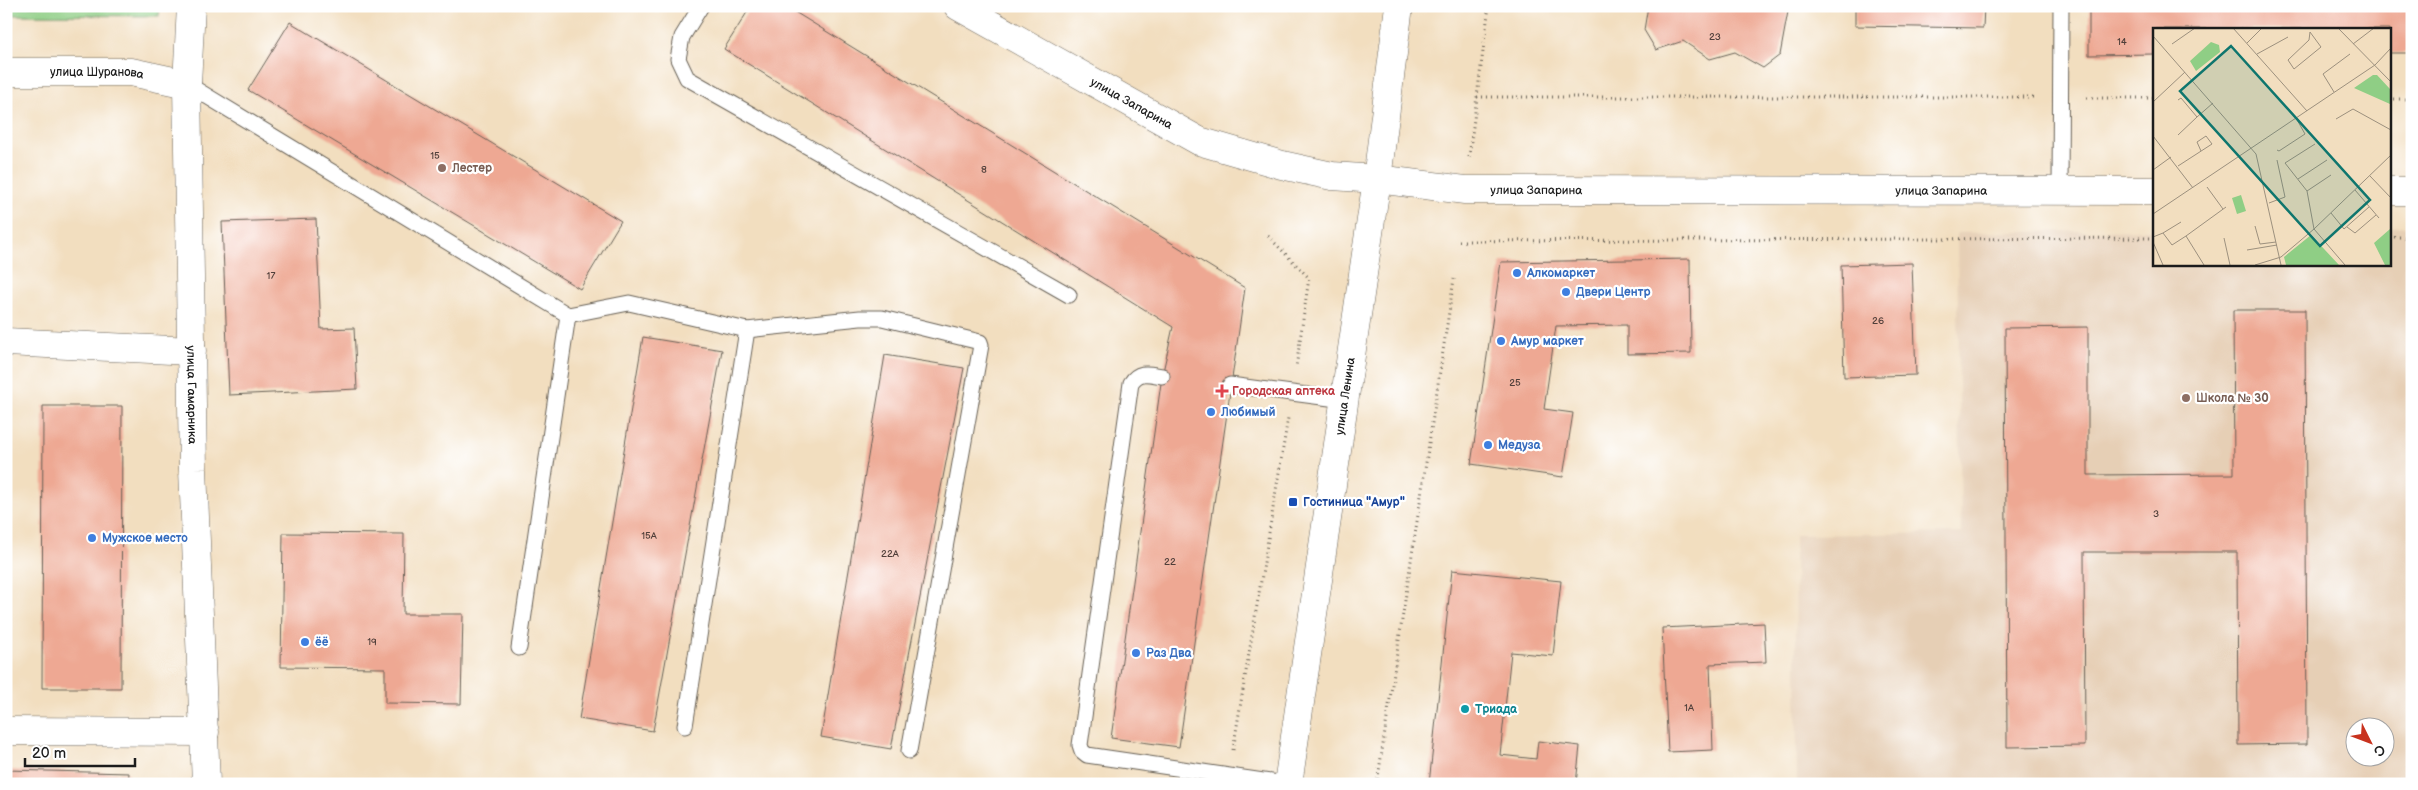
<svg xmlns="http://www.w3.org/2000/svg" width="2418" height="790" viewBox="0 0 2418 790" font-family="'Balsamiq Sans',sans-serif">
  <style>
    .built { fill: #e6cfb5; fill-rule: evenodd }
    .green { fill: #8fce85; stroke: #567550 }
    .building { fill: #eea893 }
    .lines { fill: none; stroke-linecap: round; stroke-linejoin: round }
    .lane-casing { stroke: #676055; stroke-width: 17 }
    .street-casing { stroke: #676055; stroke-width: 29 }
    .secondary-casing { stroke: #676055; stroke-width: 29 }
    .primary-casing { stroke: #676055; stroke-width: 29 }
    .path { stroke: #676055; stroke-width: 3; stroke-dasharray: 1 4; stroke-linecap: butt }
    .lane { stroke: #fff; stroke-width: 15 }
    .street { stroke: #fff; stroke-width: 28 }
    .secondary { stroke: #fff; stroke-width: 28 }
    .primary { stroke: #fff; stroke-width: 28 }
    .education-dot { fill: #8d6e63; stroke: #fff; stroke-width: 2 }
    .shop-dot { fill: #3f7fe0; stroke: #fff; stroke-width: 2 }
    .health-dot { fill: #e0444e; stroke: #fff; stroke-width: 2 }
    .transit-dot { fill: #1a4fb4; stroke: #fff; stroke-width: 2 }
    .culture-dot { fill: #0f9aa8; stroke: #fff; stroke-width: 2 }
    .labels { text-anchor: middle; stroke-width: 4.5; stroke-linejoin: round; paint-order: stroke }
    .number-label { font-size: 10px; fill: #503f3a }
    .street-label { font-size: 12px; fill: #1c1c1c; stroke: #fff }
    .education-label { font-size: 12px; font-weight: bold; fill: #785e54; stroke: #fff; text-anchor: start }
    .shop-label { font-size: 12px; font-weight: bold; fill: #366cbe; stroke: #fff; text-anchor: start }
    .health-label { font-size: 12px; font-weight: bold; fill: #be3a42; stroke: #fff; text-anchor: start }
    .transit-label { font-size: 12px; font-weight: bold; fill: #164399; stroke: #fff; text-anchor: start }
    .culture-label { font-size: 12px; font-weight: bold; fill: #0d838f; stroke: #fff; text-anchor: start }
    .inset-road { fill: none; stroke: #9c907e; stroke-width: 1 }
    .view { fill: #0f766e; fill-opacity: 0.15; stroke: #0f766e; stroke-width: 2.5 }
    .inset-edge { fill: none; stroke: #1c1c1c; stroke-width: 2.5 }
  </style>
  <rect width="100%" height="100%" fill="#fff"/>
  <filter id="ink" filterUnits="userSpaceOnUse"><feTurbulence type="fractalNoise" baseFrequency=".02" numOctaves="2"/><feDisplacementMap in="SourceGraphic" scale="10" xChannelSelector="R" yChannelSelector="G"/><feConvolveMatrix kernelMatrix="1 2 1 2 8 2 1 2 1" color-interpolation-filters="sRGB"/></filter>
  <filter id="wash" filterUnits="userSpaceOnUse"><feTurbulence type="fractalNoise" baseFrequency=".0096" numOctaves="4" result="noise"/><feDisplacementMap in="SourceGraphic" scale="20" xChannelSelector="R" yChannelSelector="G"/><feGaussianBlur stdDeviation="1.12" result="paint"/><feColorMatrix in="noise" values="0 0 0 0 0 0 0 0 0 0 0 0 0 0 0 0 0 1.4 0 .05"/><feComposite in="paint" operator="in"/></filter>
  <g filter="url(#wash)">
    <rect width="100%" height="100%" fill="#f2debf"/>
    <path class="built" d="M2412 226V784H1797L1795 535 1961 533 1957 233 2154 230V264H2389V227ZM2356 728H2386V758H2356Z"/>
    <polygon class="green" points="6,6 160,6 159,16 6,15"/>
    <g id="blocks">
      <g class="building">
        <polygon points="751,6 785,6 1245,288 1179,747 1111,738 1162,376 1173,327 724,49"/>
        <polygon points="1648,6 1789,6 1780,55 1763,68 1735,52 1710,59 1683,41 1656,50 1644,30"/>
        <polygon points="1855,6 1984,6 1983,28 1855,26"/>
        <polygon points="2089,6 2412,6 2412,53 2389,53 2389,29 2154,29 2154,54 2089,55"/>
        <polygon points="290,22 621,221 580,289 248,90"/>
        <polygon points="316,219 321,329 354,328 357,389 229,395 222,222"/>
        <polygon points="1690,259 1691,353 1627,354 1627,325 1556,326 1544,409 1573,413 1563,477 1471,464 1501,262"/>
        <polygon points="1912,263 1916,375 1844,377 1841,265"/>
        <polygon points="2233,310 2305,310 2307,744 2238,745 2237,552 2084,552 2085,746 2007,747 2005,328 2088,327 2088,475 2234,474"/>
        <polygon points="643,337 722,350 653,731 579,719"/>
        <polygon points="885,355 964,368 891,749 821,737"/>
        <polygon points="43,406 122,406 121,688 42,688"/>
        <polygon points="283,533 404,534 403,614 463,614 461,704 385,703 385,668 281,667"/>
        <polygon points="1452,570 1561,581 1553,656 1511,652 1500,755 1536,759 1538,741 1580,746 1576,784 1429,784"/>
        <polygon points="1764,623 1766,662 1710,664 1713,750 1668,752 1662,628"/>
        <polygon points="6,770 129,773 128,784 6,784"/>
      </g>
    </g>
  </g>
  <g filter="url(#ink)">
    <use href="#blocks" fill-opacity="0" stroke="#676055" stroke-width="1"/>
    <g class="lines">
      <defs>
        <g id="lane">
          <polyline points="701,6 682,37 678,59 687,78 1069,295"/>
          <polyline points="187,84 568,315 519,648"/>
          <polyline points="2060,190 2061,6"/>
          <polyline points="568,315 629,303 747,330 860,318 882,318 980,342 981,345 909,751"/>
          <path d="M1162 376C1149 374 1139 370 1131 383L1080 745 1082 751 1087 755 1285 784"/>
          <polyline points="1230,385 1345,400"/>
          <polyline points="685,726 747,330"/>
        </g>
        <g id="street">
          <path id="s1" d="M191 6 187 84 193 469 206 784"/>
          <path id="s2" d="M6 72H131L187 84"/>
          <polyline points="6,342 192,351"/>
          <polyline points="6,731 205,732"/>
        </g>
        <g id="secondary">
          <path id="s3" d="M1288 784 1377 179 1399 6"/>
        </g>
        <g id="primary">
          <path id="s4" d="M958 6 1199 141 1282 165 1332 176 1377 179 1465 190 2154 191"/>
          <polyline points="2389,191 2412,191"/>
        </g>
      </defs>
      <use href="#lane" class="lane-casing"/>
      <use href="#street" class="street-casing"/>
      <use href="#secondary" class="secondary-casing"/>
      <use href="#primary" class="primary-casing"/>
      <g class="path">
        <polyline points="1477,97 2034,97"/>
        <polyline points="2087,98 2154,98"/>
        <polyline points="2389,99 2412,99"/>
        <polyline points="1469,157 1489,6"/>
        <polyline points="1268,236 1309,278 1296,368"/>
        <polyline points="2389,237 2412,237"/>
        <polyline points="1459,241 2154,238"/>
        <polyline points="1233,750 1288,418"/>
        <polyline points="1377,784 1454,279"/>
      </g>
      <use href="#lane" class="lane"/>
      <use href="#street" class="street"/>
      <use href="#secondary" class="secondary"/>
      <use href="#primary" class="primary"/>
    </g>
  </g>
  <g class="education-dot">
    <circle cx="442" cy="168" r="5"/>
    <circle cx="2186" cy="398" r="5"/>
  </g>
  <g class="shop-dot">
    <circle cx="1517" cy="273" r="5"/>
    <circle cx="1566" cy="292" r="5"/>
    <circle cx="1501" cy="341" r="5"/>
    <circle cx="1211" cy="412" r="5"/>
    <circle cx="1488" cy="445" r="5"/>
    <circle cx="92" cy="538" r="5"/>
    <circle cx="305" cy="642" r="5"/>
    <circle cx="1136" cy="653" r="5"/>
  </g>
  <path class="health-dot" d="M1219.5 383.5h5v5h5v5h-5v5h-5v-5h-5v-5h5z"/>
  <rect class="transit-dot" x="1288" y="497" width="10" height="10" rx="2.5"/>
  <circle class="culture-dot" cx="1465" cy="709" r="5"/>
  <g class="labels">
    <g class="number-label">
      <text x="1715" y="40">23</text>
      <text x="2122" y="45">14</text>
      <text x="435" y="159">15</text>
      <text x="984" y="173">8</text>
      <text x="271" y="279">17</text>
      <text x="1878" y="324">26</text>
      <text x="1515" y="386">25</text>
      <text x="2156" y="517">3</text>
      <text x="649" y="539">15А</text>
      <text x="890" y="557">22А</text>
      <text x="1170" y="565">22</text>
      <text x="372" y="645">19</text>
      <text x="1689" y="711">1А</text>
    </g>
    <g class="street-label">
      <text dy="4" stroke="none"><textPath href="#s2" startOffset="91">улица Шуранова</textPath></text>
      <text dy="4" stroke="none"><textPath href="#s4" startOffset="199">улица Запарина</textPath></text>
      <text dy="4" stroke="none"><textPath href="#s4" startOffset="619">улица Запарина</textPath></text>
      <text dy="4" stroke="none"><textPath href="#s4" startOffset="1024">улица Запарина</textPath></text>
      <text dy="4" stroke="none"><textPath href="#s1" startOffset="389">улица Гамарника</textPath></text>
      <text dy="4" stroke="none"><textPath href="#s3" startOffset="392">улица Ленина</textPath></text>
    </g>
    <g class="education-label">
      <text x="452" y="172">Лестер</text>
      <text x="2196" y="402">Школа № 30</text>
    </g>
    <g class="shop-label">
      <text x="1527" y="277">Алкомаркет</text>
      <text x="1576" y="296">Двери Центр</text>
      <text x="1511" y="345">Амур маркет</text>
      <text x="1221" y="416">Любимый</text>
      <text x="1498" y="449">Медуза</text>
      <text x="102" y="542">Мужское место</text>
      <text x="315" y="646">ёё</text>
      <text x="1146" y="657">Раз Два</text>
    </g>
    <g class="health-label">
      <text x="1232" y="395">Городская аптека</text>
    </g>
    <g class="transit-label">
      <text x="1303" y="506">Гостиница "Амур"</text>
    </g>
    <g class="culture-label">
      <text x="1475" y="713">Триада</text>
    </g>
  </g>
  <g transform="translate(2153 28)">
    <rect width="238" height="238" fill="#f2debf"/>
    <path d="M58 14 66 17 67 24 43 43 37 33ZM220 47H224L237 61V76L201 60ZM88 167 93 183 84 186 79 170ZM237 201V237H232L221 215ZM158 207 186 237H133L131 229Z" fill="#8fce85"/>
    <path class="inset-road" d="M80 0 154 83M185 0 238 54M157 4 168 19 141 41 135 32 156 12ZM0 8 103 126 128 237M94 15 109 0M19 16 42 0M200 16 221 0M104 26 135 9M181 64 170 46 197 26M25 72 28 70 44 89 60 75M0 74 32 44M183 91 200 81 238 102M25 107 44 89M0 108 40 160M124 122 126 123 152 106 143 90M25 138 59 116 53 108 44 114 48 123M0 142 18 129M178 147 154 163 161 201 192 237M217 148 238 170M145 151 174 132M54 159 70 181M202 162 226 190M154 163 132 135 162 116M116 175 132 169 124 132M178 185 191 201 216 179M0 186 222 37 238 20M102 198 107 216 123 214M194 199 202 205 223 187M10 205 28 194M33 208 73 179M0 209 10 205 19 217 33 208 51 237M71 210 77 237M0 214 10 237M94 222 124 217M102 237 128 229 161 201 238 127"/>
    <path class="view" d="M78 18 217 172 167 218 27 63Z"/>
    <rect width="238" height="238" class="inset-edge"/>
  </g>
  <rect width="2418" height="790" fill="none" stroke="#fff" stroke-width="25"/>
  <g transform="translate(2370 742) rotate(132)"><circle r="24" fill="#ffffff" stroke="#a4a4a4"/>
  <path d="M0-4L9 19L0 12L-9 19Z" fill="#c8321e"/>
  <text y="-8" font-size="14" font-weight="bold" text-anchor="middle" fill="#1c1c1c">С</text>
  </g>
  <path d="M25 758v8h110v-8" fill="none" stroke="#1c1c1c" stroke-width="2.5"/>
  <text x="32" y="758" font-size="15" fill="#1c1c1c" stroke="#ffffff" stroke-width="4" paint-order="stroke">20 m</text>
</svg>
